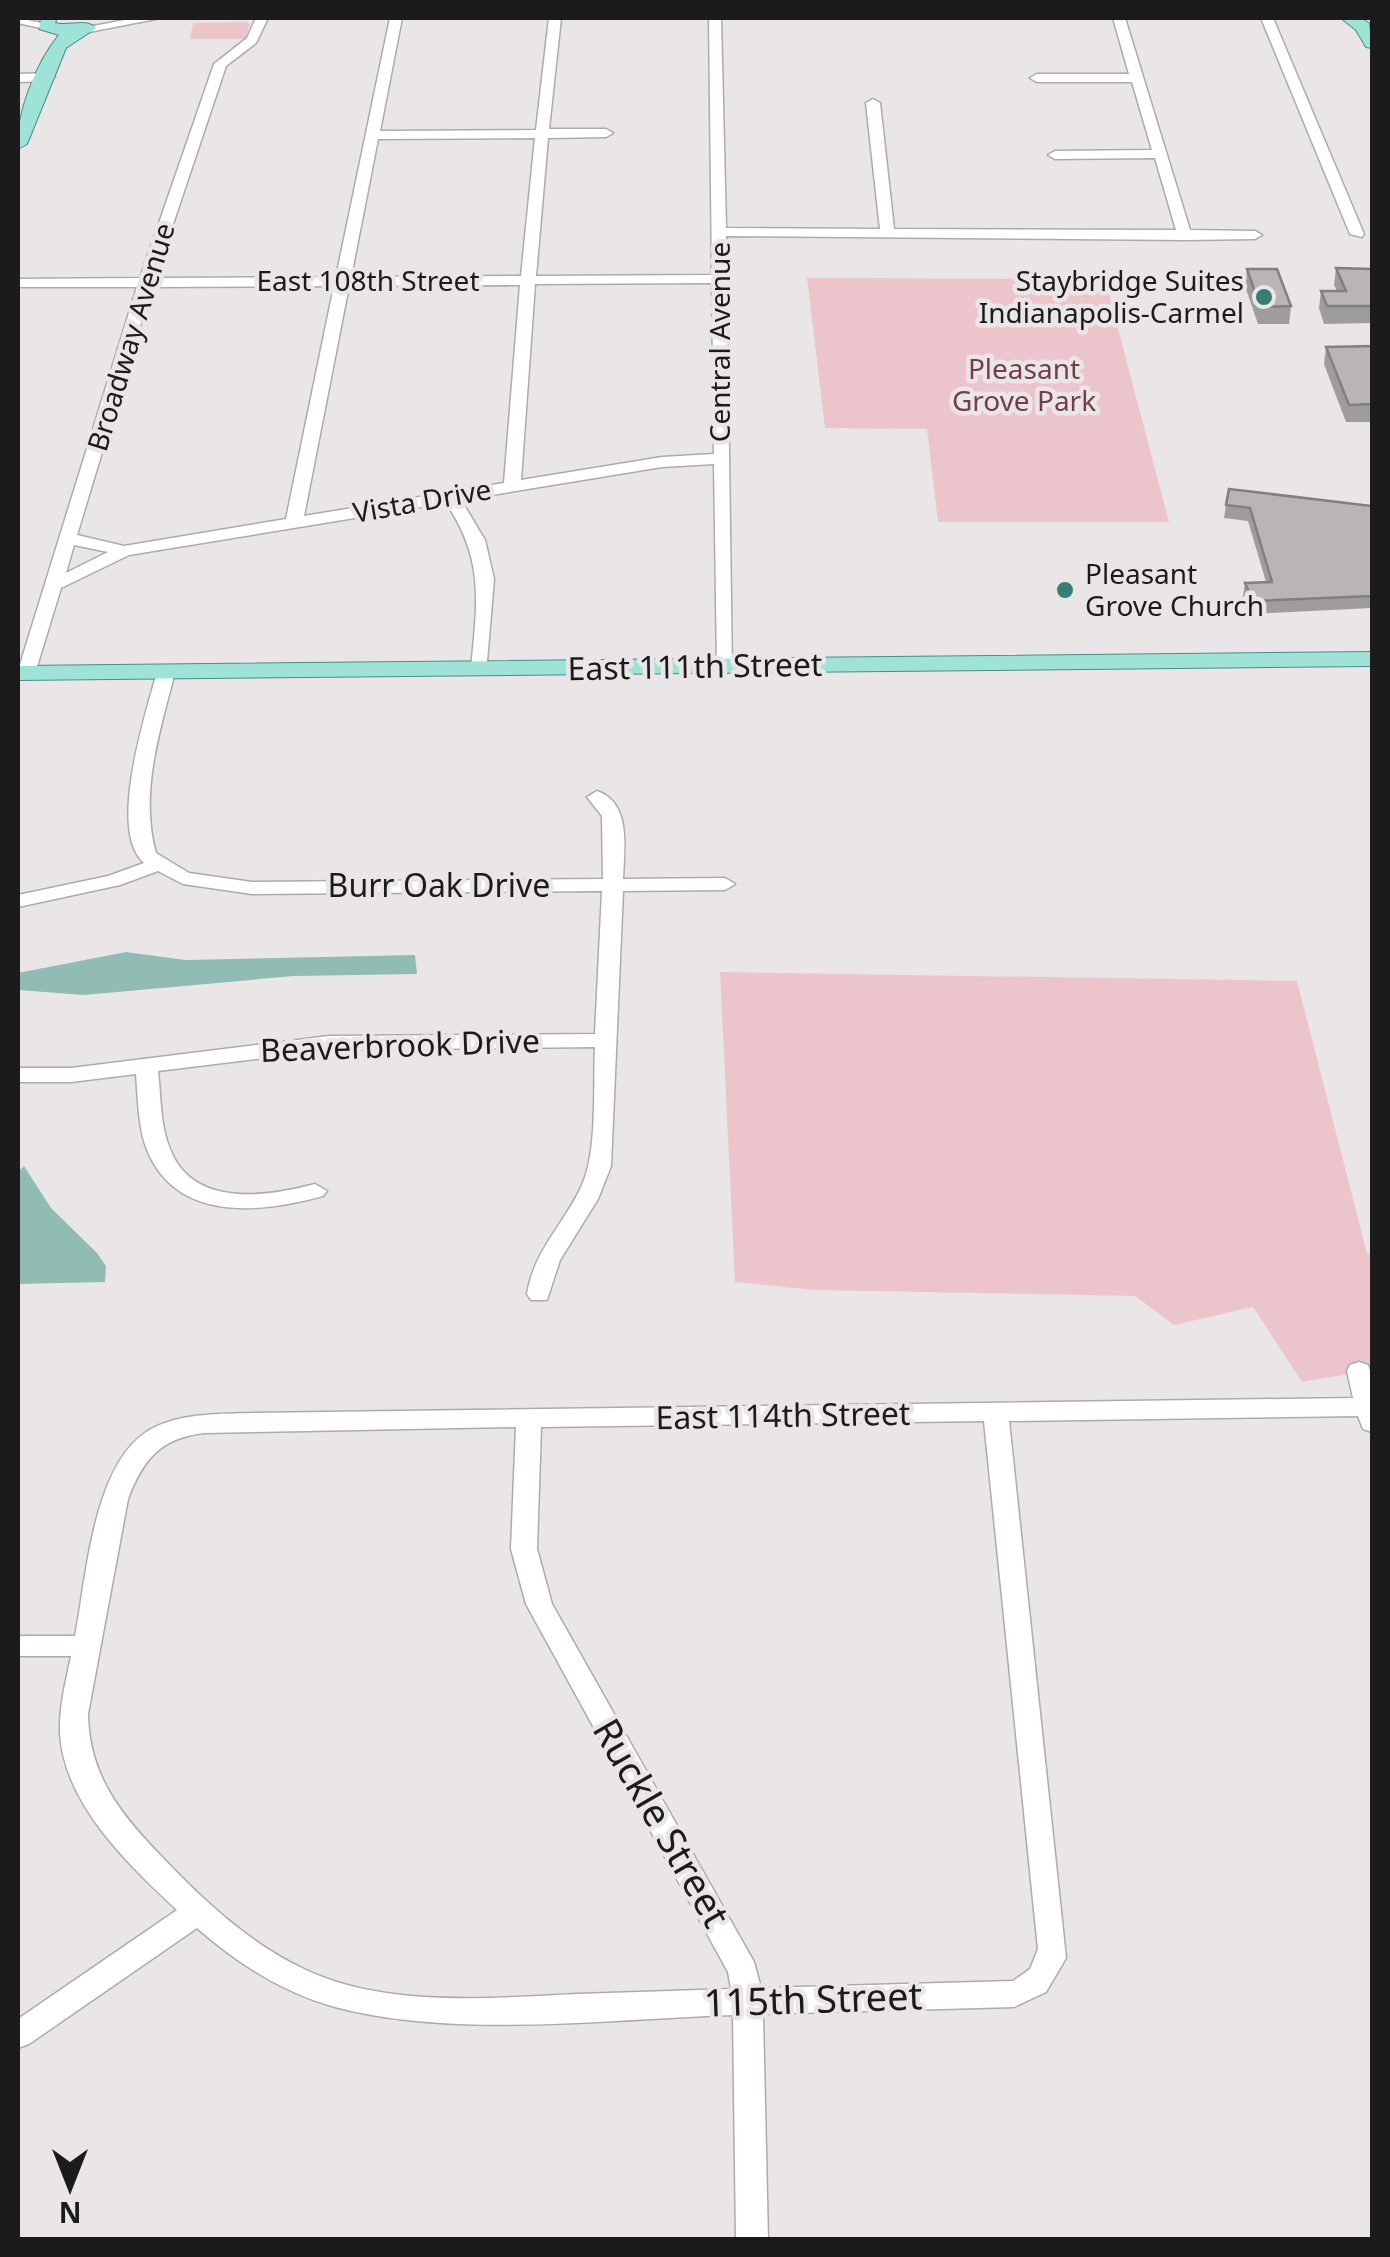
<svg xmlns="http://www.w3.org/2000/svg" width="1390" height="2257" viewBox="0 0 1390 2257" font-family="'Noto Sans',sans-serif">
  <style>
    .green { fill: #ecc5cc }
    .water { fill: #90bcb4 }
    .lines { fill: none; stroke-linecap: round; stroke-linejoin: round }
    .minor-casing { stroke: #aeaaaa; stroke-width: 3 }
    .major-casing { stroke: #478f85; stroke-width: 2 }
    .minor { fill: #fff; fill-rule: evenodd }
    .major { fill: #9ee2d8; fill-rule: evenodd }
    .wall { fill: #9f9c9d }
    .building { fill: #b9b5b6; stroke: #827f7f; stroke-width: 2.5 }
    .poi-dot { fill: #387e74; stroke: #eae6e7; stroke-width: 4 }
    .labels { text-anchor: middle; stroke-width: 9; stroke-linejoin: round; paint-order: stroke }
    .far-street-label { font-size: 28px; fill: #1c1b1b; stroke: #eae6e7 }
    .far-poi-label { font-size: 28px; fill: #1c1b1b; stroke: #eae6e7; text-anchor: end }
    .far-park-label { font-size: 28px; fill: #743d4a; stroke: #eae6e7 }
    .street-label { font-size: 32px; fill: #1c1b1b; stroke: #eae6e7 }
    .near-street-label { font-size: 38px; fill: #1c1b1b; stroke: #eae6e7 }
  </style>
  <rect width="100%" height="100%" fill="#eae6e7"/>
  <g class="green">
    <polygon points="246,22 250,24 245,39 190,39 193,23"/>
    <polygon points="807,278 1105,279 1169,522 938,522 927,429 825,428"/>
    <polygon points="720,972 1297,981 1367,1253 1372,1254 1372,1370 1302,1382 1253,1307 1174,1325 1135,1296 815,1290 735,1282"/>
  </g>
  <g class="water">
    <polygon points="126,952 185,960 415,955 417,974 294,976 84,995 18,990 18,973"/>
    <polygon points="24,1166 51,1208 97,1253 106,1266 105,1282 18,1284 18,1172"/>
  </g>
  <g class="lines">
    <defs>
      <g id="minor">
        <polygon points="18,18 51,25 45,29 18,23"/>
        <polygon points="135,18 156,19 89,32 83,28"/>
        <path d="M256 18H268L256 43 226 66 155 278 336 277 390 18H402L380 131 536 130 549 18H561L549 129H606L613 133 606 137 548 138 536 276 712 275 709 18H721L726 228 880 229 866 103 873 99 880 103 894 229 1176 230 1155 158 1055 159 1048 155 1055 151 1152 150 1132 82H1037L1030 78 1037 74H1129L1113 18H1125L1190 230 1255 231 1262 235 1255 239 1185 240 726 236 732 671 726 673 717 667 714 464 662 467 461 500 485 540 494 579 486 673H474L471 669C477 604 485 560 446 503L129 555 61 588 35 673 33 677H19L18 671 137 287H18V279L140 278 214 64 247 38ZM535 138 521 276 351 277 378 139ZM712 283 714 454 662 457 521 480 535 284ZM520 285 504 483 304 516 349 286ZM334 286 286 519 124 546 77 535 152 287ZM74 545 108 552 66 573Z"/>
        <polygon points="1261,18 1273,18 1364,234 1362,237 1350,234"/>
        <polygon points="18,74 48,73 55,77 48,81 18,82"/>
        <path d="M166 666 175 672C160 731 139 793 156 853L189 873 252 882 603 879 602 816 587 797 597 791C632 803 624 849 623 879L725 878 735 884 725 890 623 891 611 1166 598 1199 560 1260 547 1300H531L527 1294C534 1250 565 1223 582 1185 598 1149 593 1086 595 1047L329 1050 158 1071C161 1097 160 1125 170 1149 193 1208 266 1197 315 1184L327 1191 323 1196C261 1213 177 1223 147 1150 138 1127 138 1099 136 1074L71 1082H18V1068H71L329 1036 595 1034 602 891 252 894 183 884 158 871 120 885 18 907V895L108 876 144 863C107 831 146 713 157 672Z"/>
        <path d="M1359 1362 1368 1365 1372 1376V1432L1363 1429 1358 1416 1009 1421 1066 1958 1046 1992 1014 2007 763 2014 768 2240H736L733 2015C609 2019 455 2039 335 2007 283 1993 237 1963 197 1928L29 2044 18 2048V2019L177 1910C128 1864 64 1804 60 1733 59 1707 66 1681 71 1656H18V1636H75C87 1576 93 1456 155 1427 185 1413 220 1414 253 1413L1353 1398 1347 1371 1350 1365ZM984 1421 1038 1949 1030 1969 1013 1981 761 1988 754 1962 552 1604 537 1549 541 1427ZM516 1427 511 1549 526 1604 728 1972 731 1989C680 1991 629 1992 578 1994 491 1998 387 2008 306 1970 251 1945 204 1901 163 1858 121 1815 89 1776 88 1714L128 1499C143 1459 161 1438 204 1433Z"/>
      </g>
      <g id="major">
        <path d="M41 18H57L55 23C68 27 86 18 96 28L66 48 27 144 18 149C16 114 36 63 59 35L39 29Z"/>
        <polygon points="1341,18 1360,18 1369,23 1372,48 1366,47 1356,30"/>
        <polygon points="1372,652 1372,666 18,680 18,666"/>
      </g>
    </defs>
    <use href="#minor" class="minor-casing"/>
    <use href="#major" class="major-casing"/>
    <use href="#minor" class="minor"/>
    <use href="#major" class="major"/>
  </g>
  <g class="wall">
    <polygon points="1336,268 1372,269 1372,323 1324,324 1319,308 1321,291 1337,291 1334,285"/>
    <polygon points="1247,269 1291,306 1289,324 1258,324 1245,286"/>
    <polygon points="1372,346 1372,422 1346,422 1324,364 1326,347"/>
    <polygon points="1226,505 1372,506 1372,608 1251,614 1243,596 1245,583 1266,582 1248,521 1224,518"/>
  </g>
  <g class="building">
    <polygon points="1336,268 1372,269 1372,306 1327,306 1321,291 1346,291"/>
    <polygon points="1247,269 1277,269 1291,306 1260,307"/>
    <polygon points="1372,346 1372,404 1349,405 1326,347"/>
    <polygon points="1229,489 1372,506 1372,596 1253,601 1245,583 1272,582 1250,508 1226,505"/>
  </g>
  <g class="poi-dot">
    <circle cx="1264" cy="297" r="10"/>
    <circle cx="1065" cy="590" r="10"/>
  </g>
  <g class="labels">
    <g class="far-street-label">
      <text x="368" y="291">East 108th Street</text>
      <text transform="translate(131 337) rotate(-73)" y="10">Broadway Avenue</text>
      <text transform="translate(720 342) rotate(-90)" y="10">Central Avenue</text>
      <text transform="translate(422 501) rotate(-10)" y="10">Vista Drive</text>
    </g>
    <g class="far-poi-label">
      <text x="1244" y="291">Staybridge Suites<tspan x="1244" dy="32">Indianapolis-Carmel</tspan></text>
      <text x="1085" y="584" text-anchor="start">Pleasant<tspan x="1085" dy="32">Grove Church</tspan></text>
    </g>
    <g class="far-park-label">
      <text x="1024" y="379">Pleasant<tspan x="1024" dy="32">Grove Park</tspan></text>
    </g>
    <g class="street-label">
      <text transform="translate(695 667) rotate(-1)" y="11">East 111th Street</text>
      <text x="439" y="897">Burr Oak Drive</text>
      <text transform="translate(400 1046) rotate(-2)" y="11">Beaverbrook Drive</text>
      <text transform="translate(783 1416) rotate(-1)" y="11">East 114th Street</text>
    </g>
    <g class="near-street-label">
      <text transform="translate(661 1823) rotate(60)" y="13">Ruckle Street</text>
      <text transform="translate(813 2000) rotate(-2)" y="13">115th Street</text>
    </g>
  </g>
  <rect width="1390" height="2257" fill="none" stroke="#1c1b1b" stroke-width="40"/>
  <g transform="translate(70 2187) rotate(180)" stroke="#eae6e7" stroke-width="8" paint-order="stroke">
  <path d="M0-8L18 38L0 25L-18 38Z" fill="#1c1b1b"/>
  <text y="-15" font-size="28" font-weight="bold" text-anchor="middle" fill="#1c1b1b">N</text>
  </g>
</svg>
